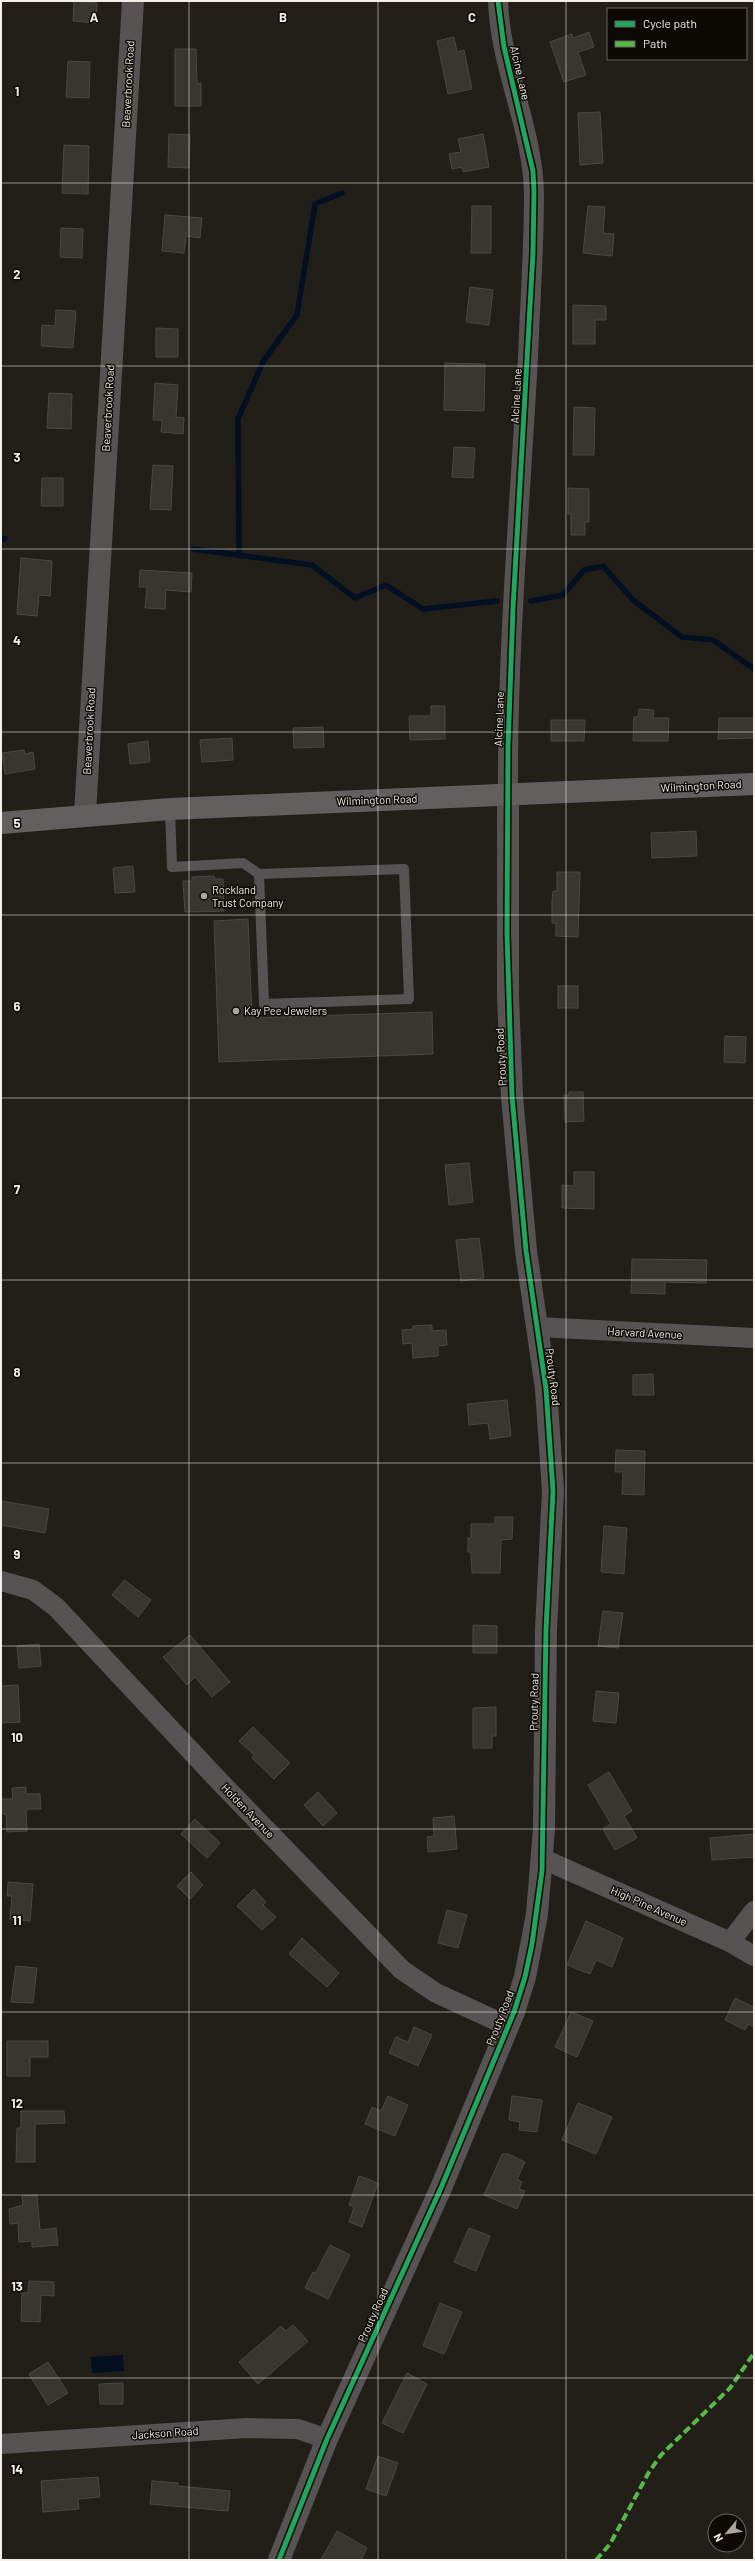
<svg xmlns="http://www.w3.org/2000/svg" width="755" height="2561" viewBox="0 0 755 2561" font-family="Barlow,sans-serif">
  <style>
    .water { fill: #030f22 }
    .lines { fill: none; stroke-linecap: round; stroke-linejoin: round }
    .stream { stroke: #030f22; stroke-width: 5.5 }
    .building { fill: #383631; stroke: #4c4843 }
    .service { stroke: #565352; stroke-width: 10 }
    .minor { stroke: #565352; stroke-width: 20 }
    .tertiary { stroke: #565352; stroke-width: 22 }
    .secondary { stroke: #625f5e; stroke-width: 22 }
    .quiet { stroke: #58b947; stroke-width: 4; stroke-dasharray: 8 4; stroke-linecap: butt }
    .cycleway-casing { stroke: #0d0a06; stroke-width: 8 }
    .cycleway { stroke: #20a55d; stroke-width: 5 }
    .grid { fill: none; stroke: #f3eee7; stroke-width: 1; stroke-opacity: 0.55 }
    .poi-dot { fill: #aaa69f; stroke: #0d0a06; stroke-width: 1.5 }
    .labels { text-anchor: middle; stroke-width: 3; stroke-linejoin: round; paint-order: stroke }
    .street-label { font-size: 11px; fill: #f3eee7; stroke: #0d0a06 }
    .poi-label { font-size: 11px; fill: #f3eee7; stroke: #0d0a06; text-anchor: start }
    .grid-label { font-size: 13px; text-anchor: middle; font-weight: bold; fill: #f3eee7; stroke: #0d0a06; stroke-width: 3; stroke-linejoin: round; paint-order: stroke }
  </style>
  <rect width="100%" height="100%" fill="#221f19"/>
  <polygon class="water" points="123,2355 124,2371 92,2373 91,2357"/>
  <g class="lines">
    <g class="stream">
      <polyline points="1,538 5,539"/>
      <polyline points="193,549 312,565 355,598 386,585 423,609 497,601"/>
      <polyline points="239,555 238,419 264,360 297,315 315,204 342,193"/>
      <polyline points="531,601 563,595 584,570 603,566 633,600 682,637 713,640 754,669"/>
    </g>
  </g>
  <g class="building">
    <polygon points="74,1 97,3 96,23 73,21"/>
    <polygon points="589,32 594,47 578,52 586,75 564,82 550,42 572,34 573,38"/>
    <polygon points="454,37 457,52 464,50 472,89 448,94 437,41"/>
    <polygon points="175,49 196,49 197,84 201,83 201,106 175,106"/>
    <polygon points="68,61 90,62 89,98 66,97"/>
    <polygon points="600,112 603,163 580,165 578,113"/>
    <polygon points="169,134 190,135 189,168 168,167"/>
    <polygon points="483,134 489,167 463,172 462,167 452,169 449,154 461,152 458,139"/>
    <polygon points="64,145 89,146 88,194 62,193"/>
    <polygon points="472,206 491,206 491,253 471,253"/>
    <polygon points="588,206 605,207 603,233 614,234 612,256 583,253"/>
    <polygon points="165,215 202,218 200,238 186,236 184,253 162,251"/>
    <polygon points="61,228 83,229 82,258 60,257"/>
    <polygon points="470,287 493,290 489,325 466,322"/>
    <polygon points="573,305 606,306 606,320 595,320 595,344 573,344"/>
    <polygon points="56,310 76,311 73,348 41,346 42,325 55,326"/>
    <polygon points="156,328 178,329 178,357 156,357"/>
    <polygon points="445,363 485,364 484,411 444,410"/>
    <polygon points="155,383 178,385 176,417 184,418 183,434 161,432 162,420 153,420"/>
    <polygon points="49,393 72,394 71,429 47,428"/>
    <polygon points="574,407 595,408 594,455 573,455"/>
    <polygon points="454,447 475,448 473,478 452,477"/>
    <polygon points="153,465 173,466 171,510 150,509"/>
    <polygon points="42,478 63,478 63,506 41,506"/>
    <polygon points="568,488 589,489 589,522 585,522 585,535 571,535 571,514 568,514"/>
    <polygon points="21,558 52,561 50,596 39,595 37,616 17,614"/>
    <polygon points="140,570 192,573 191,592 166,590 165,609 145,608 147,587 139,587"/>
    <polygon points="431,706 445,706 445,739 410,740 409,716 431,716"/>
    <polygon points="639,709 654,710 653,718 669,718 668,741 633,741 634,717 638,717"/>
    <polygon points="719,718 754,718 754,738 718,739"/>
    <polygon points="551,720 585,720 584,741 551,741"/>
    <polygon points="323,727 324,747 294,748 293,728"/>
    <polygon points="232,738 233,760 202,762 200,740"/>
    <polygon points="148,741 150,762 130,764 128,744"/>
    <polygon points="24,750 25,754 33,752 35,769 5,774 2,753"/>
    <polygon points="696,831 697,856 652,858 651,833"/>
    <polygon points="133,866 135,892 115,893 113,868"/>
    <polygon points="557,872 580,872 578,937 556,936 556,923 552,923 552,901 553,891 557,891"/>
    <polygon points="214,876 215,879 223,879 224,911 185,912 183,881 192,881 192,877"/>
    <polygon points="248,919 252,1018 432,1012 433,1054 219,1062 214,921"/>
    <rect x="558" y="986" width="20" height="22"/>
    <polygon points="725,1036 746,1037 745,1063 724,1062"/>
    <polygon points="569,1092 583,1092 584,1121 565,1122 564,1095 569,1095"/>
    <polygon points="469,1163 473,1202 449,1205 445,1165"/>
    <polygon points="574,1172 594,1172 594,1209 562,1208 562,1185 574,1186"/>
    <polygon points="479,1238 484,1278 461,1281 456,1240"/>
    <polygon points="632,1259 707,1260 706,1283 665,1282 665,1294 631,1293"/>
    <polygon points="432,1325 432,1331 446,1330 447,1345 438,1346 438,1356 413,1358 412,1343 403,1344 402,1330 413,1329 413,1326"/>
    <polygon points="653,1374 654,1395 633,1395 633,1375"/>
    <polygon points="507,1400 511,1436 490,1439 488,1423 469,1425 467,1404"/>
    <polygon points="616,1450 645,1451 644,1495 622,1494 623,1472 615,1472"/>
    <polygon points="1,1501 49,1509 45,1533 1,1525"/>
    <polygon points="495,1517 513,1517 512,1539 501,1540 500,1573 472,1573 471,1552 468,1552 468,1538 471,1538 471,1524 495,1524"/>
    <polygon points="604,1526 627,1528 624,1574 601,1572"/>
    <polygon points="124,1580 151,1600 138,1617 112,1595"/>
    <polygon points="603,1611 623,1613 618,1648 598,1646"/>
    <polygon points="473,1625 497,1626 497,1653 473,1653"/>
    <polygon points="190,1635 230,1682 212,1697 195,1677 187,1685 163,1657"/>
    <polygon points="39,1644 41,1666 19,1668 17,1646"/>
    <polygon points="18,1685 20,1722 1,1723 1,1686"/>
    <polygon points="596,1691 619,1693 616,1723 593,1721"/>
    <polygon points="496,1707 496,1736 492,1736 492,1748 473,1748 473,1708"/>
    <polygon points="253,1727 290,1763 274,1779 252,1758 254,1755 239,1741"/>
    <polygon points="609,1772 632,1811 624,1816 637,1838 615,1850 603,1829 611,1824 588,1785"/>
    <polygon points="26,1787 26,1794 40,1794 41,1809 26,1809 27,1831 7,1832 6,1814 1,1814 1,1799 13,1799 12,1788"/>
    <polygon points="318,1792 337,1813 323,1826 304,1805"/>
    <polygon points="454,1816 457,1849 428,1852 427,1837 434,1836 433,1818"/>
    <polygon points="195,1819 220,1843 207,1858 181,1834"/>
    <polygon points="754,1834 754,1857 712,1860 710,1838"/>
    <polygon points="191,1872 203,1885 190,1899 177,1886"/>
    <polygon points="8,1882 33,1884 30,1921 10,1919 12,1896 7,1896"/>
    <polygon points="254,1889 266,1902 263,1905 276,1917 262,1930 237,1906"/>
    <polygon points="447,1910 467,1915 458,1948 438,1943"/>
    <polygon points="586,1921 623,1938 612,1967 596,1960 590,1974 567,1965"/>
    <polygon points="302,1938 339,1973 327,1987 289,1954"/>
    <polygon points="16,1966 37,1968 33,2003 11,2002"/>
    <polygon points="735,1998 754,2007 754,2027 748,2024 745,2030 725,2020"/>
    <polygon points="571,2012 593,2021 577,2057 555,2047"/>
    <polygon points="414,2027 432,2035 418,2066 389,2053 396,2037 408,2042"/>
    <polygon points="7,2041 48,2041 48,2057 30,2057 30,2076 7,2076"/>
    <polygon points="388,2096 408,2105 395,2136 365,2124 372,2107 381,2111"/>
    <polygon points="512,2096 542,2100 537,2132 519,2130 520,2122 509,2120"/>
    <polygon points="578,2103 612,2117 596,2154 562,2140"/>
    <polygon points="21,2111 64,2111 65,2123 35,2124 35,2162 16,2162 17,2128 21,2128"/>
    <polygon points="502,2154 508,2154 525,2162 517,2179 522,2182 519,2189 525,2191 517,2209 484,2195"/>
    <polygon points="359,2176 378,2183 362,2227 349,2222 354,2207 349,2205"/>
    <polygon points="37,2195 40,2230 56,2228 58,2245 32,2247 32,2241 19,2242 18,2223 10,2224 9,2209 23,2205 22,2196"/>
    <polygon points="469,2228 490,2236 476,2271 454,2262"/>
    <polygon points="330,2245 350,2255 328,2299 305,2288 313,2272 315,2274"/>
    <polygon points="29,2281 54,2282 54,2296 41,2295 40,2322 21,2321 22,2293 28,2293"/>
    <polygon points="440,2303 462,2312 444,2354 423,2346"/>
    <polygon points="293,2325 308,2341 258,2384 239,2362 281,2326 286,2331"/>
    <polygon points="48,2362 68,2393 48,2405 29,2374"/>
    <polygon points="407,2373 427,2384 403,2433 382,2423"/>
    <polygon points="123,2383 123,2404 100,2404 99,2384"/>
    <polygon points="378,2456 398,2463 386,2496 366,2489"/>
    <polygon points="98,2477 100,2497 78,2499 79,2509 43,2512 41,2481"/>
    <polygon points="152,2481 178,2483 178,2486 230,2491 228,2511 150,2504"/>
    <polygon points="337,2531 367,2548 361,2560 321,2560"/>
  </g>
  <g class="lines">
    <g class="service">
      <polyline points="170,809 172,867 243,863 259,874"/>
      <polygon points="404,869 409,999 264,1004 259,874"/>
    </g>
    <g class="minor">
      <path d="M498 1C500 67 533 128 534 194 534 249 530 303 528 358 520 504 507 649 508 795"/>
      <polyline points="537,1327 754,1338"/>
      <polyline points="1,1581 33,1590 56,1607 221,1783 402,1970 436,1993 508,2026"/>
      <polyline points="543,1859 730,1942 754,1956"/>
      <polyline points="730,1942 754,1911"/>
      <polyline points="1,2444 247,2428 298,2429 327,2439"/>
    </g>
    <g class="tertiary">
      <polyline points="85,814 133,1"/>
      <polyline points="279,2560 327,2439 441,2188 514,2012 525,1977 537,1914 544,1829 546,1630 553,1491 546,1389 526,1251 512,1096 508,996 508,795"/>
    </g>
    <polyline class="secondary" points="1,823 170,809 754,784"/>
    <polyline class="quiet" points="596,2560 610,2544 649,2472 661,2455 730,2388 754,2353"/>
    <defs>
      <polyline id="cycleway" points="279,2560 327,2439 441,2188 514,2012 525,1977 532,1944 542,1871 546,1630 553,1491 546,1389 526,1251 512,1096 507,933 508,747 513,608 533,253 534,192 533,171 504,47 498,1"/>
    </defs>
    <use href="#cycleway" class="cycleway-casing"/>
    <use href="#cycleway" class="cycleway"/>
  </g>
  <path class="grid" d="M189 1V2560M378 1V2560M566 1V2560M1 183H754M1 366H754M1 549H754M1 732H754M1 915H754M1 1098H754M1 1280H754M1 1463H754M1 1646H754M1 1829H754M1 2012H754M1 2195H754M1 2378H754"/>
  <g class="poi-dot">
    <circle cx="204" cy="896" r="4"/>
    <circle cx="236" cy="1011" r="4"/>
  </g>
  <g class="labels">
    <g class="street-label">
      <text transform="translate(520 73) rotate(77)" y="4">Alcine Lane</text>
      <text transform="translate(128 84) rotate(-87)" y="4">Beaverbrook Road</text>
      <text transform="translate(516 396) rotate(-87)" y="4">Alcine Lane</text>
      <text transform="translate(108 408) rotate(-87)" y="4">Beaverbrook Road</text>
      <text transform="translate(499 719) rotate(-88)" y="4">Alcine Lane</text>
      <text transform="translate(89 731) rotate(-87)" y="4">Beaverbrook Road</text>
      <text transform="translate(701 786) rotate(-3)" y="4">Wilmington Road</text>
      <text transform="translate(377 800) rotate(-2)" y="4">Wilmington Road</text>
      <text transform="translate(501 1057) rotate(-93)" y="4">Prouty Road</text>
      <text transform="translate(645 1333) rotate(3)" y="4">Harvard Avenue</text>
      <text transform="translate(553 1377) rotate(83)" y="4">Prouty Road</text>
      <text transform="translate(534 1702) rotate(-89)" y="4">Prouty Road</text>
      <text transform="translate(248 1811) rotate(46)" y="4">Holden Avenue</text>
      <text transform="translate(649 1906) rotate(24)" y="4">High Pine Avenue</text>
      <text transform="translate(500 2018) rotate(-69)" y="4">Prouty Road</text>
      <text transform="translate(373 2315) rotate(-66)" y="4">Prouty Road</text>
      <text transform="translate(165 2433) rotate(-4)" y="4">Jackson Road</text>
    </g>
    <g class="poi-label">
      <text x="212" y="894">Rockland<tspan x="212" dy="13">Trust Company</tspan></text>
      <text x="244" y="1015">Kay Pee Jewelers</text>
    </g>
  </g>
  <g class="grid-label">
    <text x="94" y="22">A</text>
    <text x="283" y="22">B</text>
    <text x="472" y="22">C</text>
    <text x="17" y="96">1</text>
    <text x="17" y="279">2</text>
    <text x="17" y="462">3</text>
    <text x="17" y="645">4</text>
    <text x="17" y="828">5</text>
    <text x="17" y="1011">6</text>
    <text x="17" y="1194">7</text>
    <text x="17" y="1377">8</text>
    <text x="17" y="1559">9</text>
    <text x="17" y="1742">10</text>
    <text x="17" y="1925">11</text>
    <text x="17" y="2108">12</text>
    <text x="17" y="2291">13</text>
    <text x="17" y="2474">14</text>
  </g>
  <rect width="755" height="2561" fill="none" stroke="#f3eee7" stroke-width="4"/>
  <rect x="607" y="8" width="140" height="52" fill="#0d0a06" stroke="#696560"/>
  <rect x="615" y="21" width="20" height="6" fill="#20a55d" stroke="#696560"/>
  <text x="643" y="28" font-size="12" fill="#f3eee7">Cycle path</text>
  <rect x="615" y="41" width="20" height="6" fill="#58b947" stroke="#696560"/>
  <text x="643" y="48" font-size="12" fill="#f3eee7">Path</text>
  <g transform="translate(727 2533) rotate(241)"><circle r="19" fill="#0d0a06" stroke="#696560"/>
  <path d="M0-3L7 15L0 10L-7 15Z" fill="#aaa69f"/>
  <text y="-6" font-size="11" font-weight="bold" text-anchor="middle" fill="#f3eee7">N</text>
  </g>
</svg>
